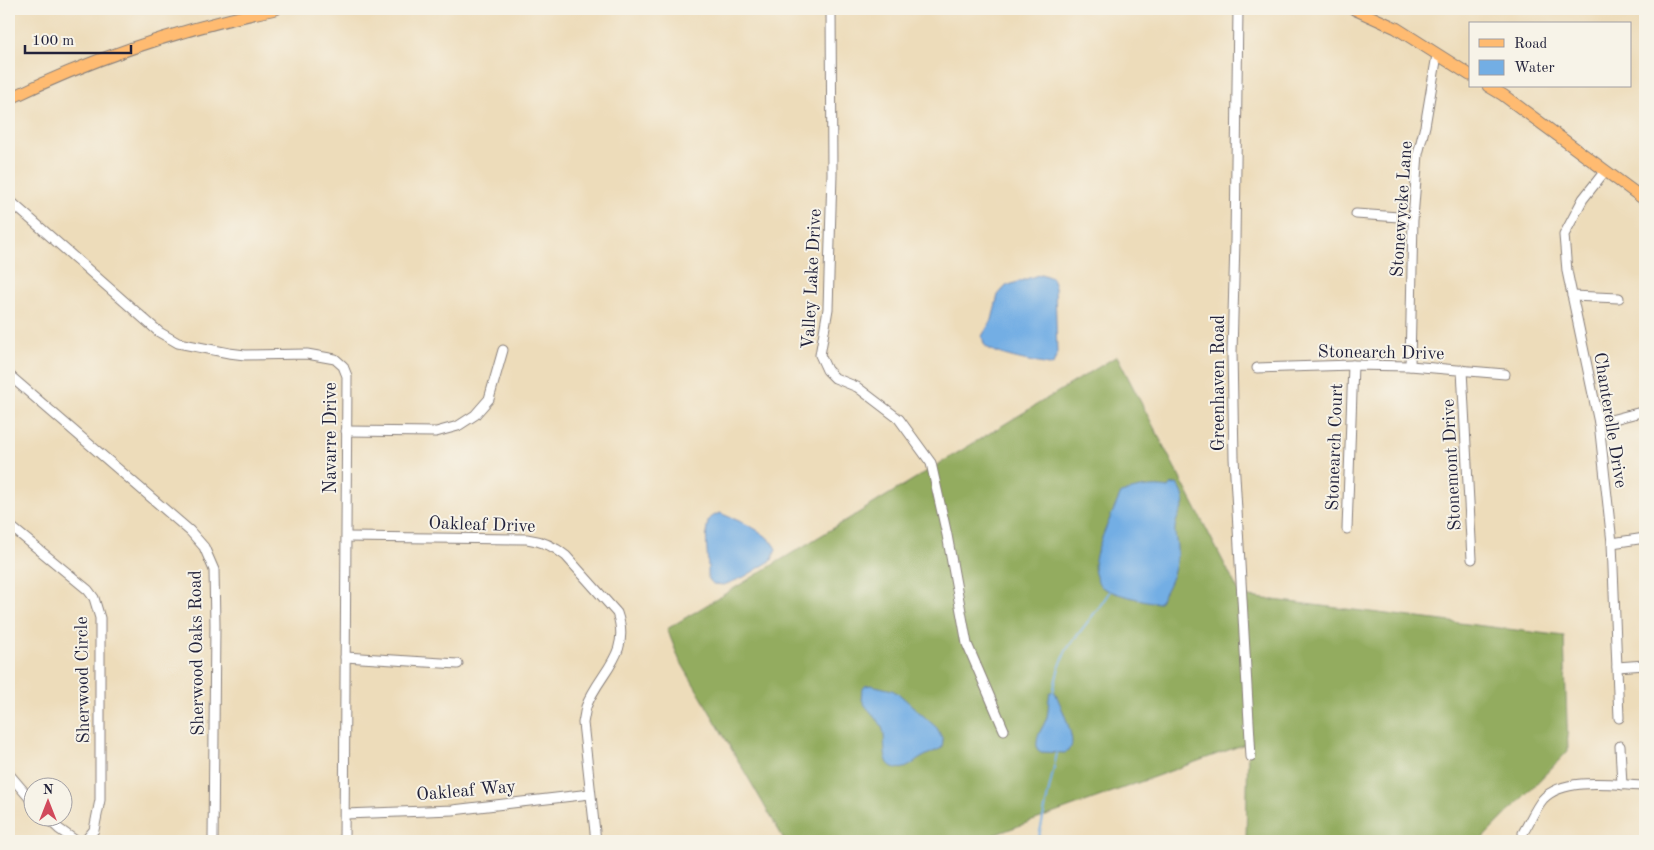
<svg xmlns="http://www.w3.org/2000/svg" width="1654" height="850" viewBox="0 0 1654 850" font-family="'Old Standard TT',serif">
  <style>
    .forest { fill: #93ac5e; stroke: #5a674c }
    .water { fill: #73aee4; stroke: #4a6890 }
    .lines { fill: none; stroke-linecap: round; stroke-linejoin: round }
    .stream { stroke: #73aee4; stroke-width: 2 }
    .minor-casing { stroke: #887f7a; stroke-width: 11 }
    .major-casing { stroke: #887f7a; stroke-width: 13 }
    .minor { stroke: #fff; stroke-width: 9 }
    .major { stroke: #ffbb71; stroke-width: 11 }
    .labels { text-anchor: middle; stroke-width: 4; stroke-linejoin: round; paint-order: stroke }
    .street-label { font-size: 18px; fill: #22223b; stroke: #f7f3e8 }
  </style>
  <rect width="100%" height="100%" fill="#f7f3e8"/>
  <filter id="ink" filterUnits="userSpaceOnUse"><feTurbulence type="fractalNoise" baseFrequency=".02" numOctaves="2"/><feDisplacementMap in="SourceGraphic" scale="10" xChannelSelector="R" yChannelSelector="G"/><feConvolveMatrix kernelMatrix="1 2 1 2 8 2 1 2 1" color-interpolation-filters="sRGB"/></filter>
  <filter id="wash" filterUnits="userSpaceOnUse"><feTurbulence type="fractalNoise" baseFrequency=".0096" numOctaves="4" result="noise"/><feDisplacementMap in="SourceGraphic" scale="20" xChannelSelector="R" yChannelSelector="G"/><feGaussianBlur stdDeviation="1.12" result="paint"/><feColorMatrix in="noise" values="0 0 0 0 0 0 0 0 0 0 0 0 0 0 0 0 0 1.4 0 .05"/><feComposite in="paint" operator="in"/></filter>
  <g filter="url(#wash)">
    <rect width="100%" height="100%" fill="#eddcba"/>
    <polygon class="forest" points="1117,356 1241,596 1564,636 1568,751 1480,841 1246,841 1248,743 977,841 785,841 679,659 667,629"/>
    <g class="water">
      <path d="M1041 274 1052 278 1055 287 1057 354 1053 365H1048C1035 362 990 355 984 344 983 341 983 338 982 336L992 320 998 295 1006 286Z"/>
      <path d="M1177 484C1193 504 1176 512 1175 528 1174 534 1177 542 1177 548 1178 569 1169 585 1159 603 1149 602 1105 593 1100 585 1097 581 1094 572 1094 566 1095 549 1114 510 1121 493 1137 488 1152 485 1169 488L1171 485Z"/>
      <path d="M720 513C738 521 767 530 776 549L772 560 744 577 724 585 713 584 708 578C709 564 704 534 708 522 710 517 715 515 720 513Z"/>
      <path d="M871 685 892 690 899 694 937 728 943 740 942 748C935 751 928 754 921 758 911 764 905 772 893 767 880 762 888 736 881 725 874 712 853 701 865 686Z"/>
      <path d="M1050 692H1055C1059 702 1076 738 1071 747 1070 748 1066 752 1065 753L1041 752 1037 749C1036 733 1042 731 1047 717 1049 710 1048 700 1050 692Z"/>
    </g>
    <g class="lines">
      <g class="stream">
        <polyline points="1053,692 1058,671 1066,650 1100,606 1110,591"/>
        <polyline points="1038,841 1057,753"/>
      </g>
    </g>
  </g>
  <g filter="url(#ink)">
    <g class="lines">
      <defs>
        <g id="minor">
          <polyline points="831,9 832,174 828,309 820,355 827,370 835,378 857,387 899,419 931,463 947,535 967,644 1004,730"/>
          <polyline points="1238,9 1235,241 1232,353 1234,458 1251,757"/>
          <polyline points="1643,9 1645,11"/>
          <polyline points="1605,171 1583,199 1564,235 1567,271 1599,423 1612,543 1619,718"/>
          <polyline points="9,200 159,332 178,343 229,353 245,355 307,354 335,359 343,366 347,376 344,841"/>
          <polyline points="1356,214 1413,218"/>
          <polyline points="1572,296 1619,298"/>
          <polyline points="1410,366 1413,218 1418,154 1425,126 1437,55"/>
          <polyline points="1257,368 1353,365 1410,366 1505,374"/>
          <polyline points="1462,370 1472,559"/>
          <polyline points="9,375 190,531 204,547 214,570 215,625 213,841"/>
          <polyline points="1599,423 1645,411"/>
          <polyline points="346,431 436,432 458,426 475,415 489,399 503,350"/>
          <polyline points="9,525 88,590 94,598 100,618 100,800 94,830 85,841"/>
          <polyline points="1347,529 1353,365"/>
          <path d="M347 537 527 539C543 541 554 546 566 556L617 613C632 655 599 672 586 707 585 712 584 718 583 723L596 841"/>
          <polyline points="1612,543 1645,538"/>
          <polyline points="345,657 458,664"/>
          <polyline points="1617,667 1645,665"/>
          <polyline points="1620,746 1622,785"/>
          <polyline points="9,774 32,801"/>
          <polyline points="345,814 453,810 590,794"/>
          <polyline points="47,818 59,829 76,841"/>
          <path d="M1523 833C1529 823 1536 807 1543 799 1565 776 1616 785 1645 786"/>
        </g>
        <g id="major">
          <polyline points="1354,9 1396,28 1470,75"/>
          <polyline points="1488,86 1503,95 1645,200"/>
          <path d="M9 99C93 58 184 28 276 9"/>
        </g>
      </defs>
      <use href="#minor" class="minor-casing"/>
      <use href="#major" class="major-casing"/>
      <use href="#minor" class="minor"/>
      <use href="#major" class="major"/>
    </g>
  </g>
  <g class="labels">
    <g class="street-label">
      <text transform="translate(1401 209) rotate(-86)" y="6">Stonewycke Lane</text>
      <text transform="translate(811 279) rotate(-87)" y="6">Valley Lake Drive</text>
      <text transform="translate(1381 352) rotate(1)" y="6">Stonearch Drive</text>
      <text transform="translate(1218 383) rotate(-90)" y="6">Greenhaven Road</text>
      <text transform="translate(1611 420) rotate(81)" y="6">Chanterelle Drive</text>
      <text transform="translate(330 438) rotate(-90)" y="6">Navarre Drive</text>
      <text transform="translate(1334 447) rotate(-88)" y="6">Stonearch Court</text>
      <text transform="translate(1451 465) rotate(-93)" y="6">Stonemont Drive</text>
      <text transform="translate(482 524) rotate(2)" y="6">Oakleaf Drive</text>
      <text transform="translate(196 653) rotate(-91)" y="6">Sherwood Oaks Road</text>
      <text transform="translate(82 680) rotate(-91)" y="6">Sherwood Circle</text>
      <text transform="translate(466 790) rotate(-5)" y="6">Oakleaf Way</text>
    </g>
  </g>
  <rect width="1654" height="850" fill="none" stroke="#f7f3e8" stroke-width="30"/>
  <rect x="1469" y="22" width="162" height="65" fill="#f7f3e8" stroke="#a29fa3"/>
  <rect x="1479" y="39" width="25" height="8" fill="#ffbb71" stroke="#a29fa3"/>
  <text x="1514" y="48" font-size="15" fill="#22223b">Road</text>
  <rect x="1479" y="60" width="25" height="15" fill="#73aee4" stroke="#a29fa3"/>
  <text x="1514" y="72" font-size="15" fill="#22223b">Water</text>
  <g transform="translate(48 802)"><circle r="24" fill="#f7f3e8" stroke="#a29fa3"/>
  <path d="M0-4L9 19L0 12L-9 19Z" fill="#d1495b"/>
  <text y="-8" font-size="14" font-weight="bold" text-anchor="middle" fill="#22223b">N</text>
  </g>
  <path d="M25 45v8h106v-8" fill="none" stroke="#22223b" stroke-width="2.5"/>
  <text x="32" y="45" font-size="15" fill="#22223b" stroke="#f7f3e8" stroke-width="4" paint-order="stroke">100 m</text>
</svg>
